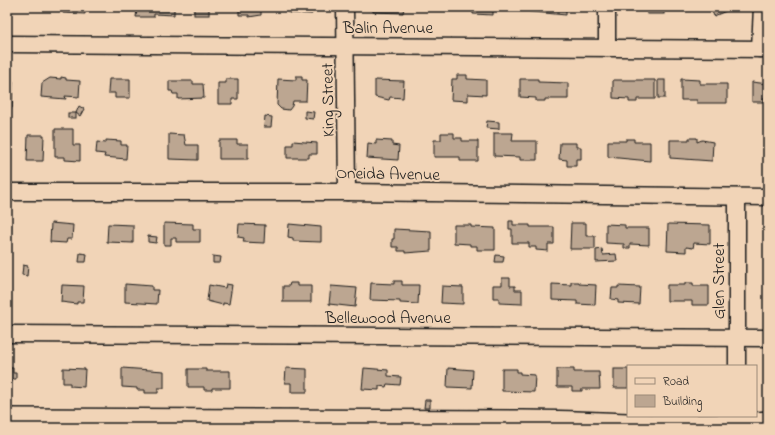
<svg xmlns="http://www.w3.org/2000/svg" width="775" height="435" viewBox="0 0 775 435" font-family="'Indie Flower',sans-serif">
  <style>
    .building { fill: #bca691; stroke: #1c1c1c }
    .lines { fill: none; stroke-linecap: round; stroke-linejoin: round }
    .minor-casing { stroke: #1c1c1c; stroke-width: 19 }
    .major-casing { stroke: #1c1c1c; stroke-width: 24 }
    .minor { stroke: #f1d4b7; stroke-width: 16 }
    .major { stroke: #f1d4b7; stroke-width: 21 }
    .labels { text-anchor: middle; stroke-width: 4; stroke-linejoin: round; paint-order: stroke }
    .street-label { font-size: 17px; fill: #1c1c1c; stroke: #f1d4b7 }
  </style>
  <rect width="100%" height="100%" fill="#f1d4b7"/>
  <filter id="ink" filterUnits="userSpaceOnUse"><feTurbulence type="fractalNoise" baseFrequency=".025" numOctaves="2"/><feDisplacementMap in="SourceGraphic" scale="8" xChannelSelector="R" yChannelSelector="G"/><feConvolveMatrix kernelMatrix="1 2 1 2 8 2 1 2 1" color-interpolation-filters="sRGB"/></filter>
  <g filter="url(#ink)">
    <g class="building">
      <rect x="7" y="7" width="4" height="8"/>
      <polygon points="63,7 85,7 85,14 63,13"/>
      <polygon points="128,7 174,7 174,15 154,14 154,17 136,17 137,9 128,8"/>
      <rect x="194" y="7" width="15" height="8"/>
      <polygon points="239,7 261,7 261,15 249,17 249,15 239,15"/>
      <polygon points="289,7 312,7 312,14 289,13"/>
      <polygon points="373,7 404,7 403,13 373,12"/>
      <polygon points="449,7 493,7 493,15 473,14 473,11 449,11"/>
      <polygon points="523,7 566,7 566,15 523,11"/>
      <rect x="647" y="7" width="17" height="7"/>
      <polygon points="710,7 730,7 731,9 714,16"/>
      <polygon points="457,75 467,75 467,79 486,80 486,95 468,94 468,101 451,100 452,79 457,79"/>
      <polygon points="296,76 302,76 302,80 307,80 306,101 293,101 292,106 289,110 281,109 277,105 278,79 296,80"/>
      <polygon points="61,77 66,78 66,80 80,81 79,97 65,96 66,99 41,97 42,83 50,78 61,79"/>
      <polygon points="109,79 130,79 130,98 115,98 115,93 108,93"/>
      <polygon points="226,79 238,79 238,99 232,99 232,104 218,104 218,83 226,83"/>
      <polygon points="520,79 538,79 538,82 568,83 568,99 545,99 545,101 536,101 536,98 520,97"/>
      <polygon points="681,79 700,80 700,84 727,84 727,103 697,103 697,100 681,100"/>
      <polygon points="375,80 404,81 403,98 390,97 389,100 375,97"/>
      <polygon points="613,80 655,80 655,99 637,99 637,102 629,102 629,99 613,98"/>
      <rect x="658" y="80" width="7" height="18"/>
      <polygon points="7,81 13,82 12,108 7,108"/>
      <polygon points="169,81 193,81 193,84 203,84 204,98 178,99 178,94 173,94 172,91 169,91"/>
      <polygon points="752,82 768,84 768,99 763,99 763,102 752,102"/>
      <polygon points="79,106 84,109 80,116 76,113"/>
      <polygon points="305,111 314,112 313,119 305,118"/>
      <rect x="68" y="113" width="8" height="5"/>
      <polygon points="265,116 272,117 271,127 264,127"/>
      <polygon points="487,121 499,122 499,129 486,128"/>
      <polygon points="55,129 73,129 73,145 80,145 80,161 65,160 65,157 55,157"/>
      <polygon points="441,133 454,133 454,138 462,138 462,141 478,141 478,161 460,161 460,157 434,157 434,140 441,140"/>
      <polygon points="494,133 513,133 512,141 537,141 537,160 520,160 520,157 494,156"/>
      <polygon points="169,134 184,135 186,145 198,145 198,160 169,159"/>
      <polygon points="28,135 44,135 43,161 27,161"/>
      <polygon points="689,138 697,138 697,142 702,140 713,142 712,161 670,158 670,140 689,140"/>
      <polygon points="626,139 634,139 634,142 650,142 650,161 608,157 608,141 626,141"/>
      <polygon points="106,140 121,141 121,145 127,145 126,159 104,157 105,154 96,153 97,142 106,143"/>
      <polygon points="219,140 237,140 237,144 248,144 248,159 219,159"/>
      <polygon points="376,140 392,141 392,145 399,146 398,160 367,158 368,143 376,144"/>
      <polygon points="293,141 317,143 317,154 309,154 309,158 287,158 287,145 293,145"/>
      <polygon points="560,143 576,143 576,147 581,147 581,159 576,159 576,166 567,166 567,160 559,159"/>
      <polygon points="509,221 513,221 513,225 530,225 530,227 554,227 554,244 548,244 548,251 536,250 536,247 529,247 529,243 512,243 512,229 509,229"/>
      <polygon points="51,223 73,225 72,239 67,239 66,243 50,242"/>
      <polygon points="164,223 193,224 193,229 200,229 200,242 176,242 176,238 171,238 171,245 164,245"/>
      <polygon points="571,223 586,223 586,236 595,236 595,249 570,249"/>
      <polygon points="7,224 11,224 10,241 7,241"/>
      <polygon points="108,224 133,225 133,243 107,242"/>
      <polygon points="239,224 265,225 264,243 243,242 244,238 238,237"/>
      <polygon points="289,224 321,227 321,242 293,241 293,238 288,237"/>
      <polygon points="606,224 625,225 625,228 649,228 649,245 630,244 630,248 624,248 624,244 606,243"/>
      <polygon points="668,224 710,225 710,244 694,243 693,248 686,247 686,252 667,251"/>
      <polygon points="454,225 471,225 471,227 495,228 495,250 477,250 477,246 470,246 470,244 454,243"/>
      <polygon points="394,229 431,231 431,251 405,253 405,251 398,251 398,247 392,247 392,239 394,239"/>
      <polygon points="148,236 157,237 156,243 148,242"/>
      <polygon points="602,249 603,255 616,254 617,261 596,262 596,250"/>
      <polygon points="80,253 87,254 86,262 79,262"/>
      <polygon points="496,255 504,256 503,262 495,262"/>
      <polygon points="213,256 221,257 220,263 213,263"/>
      <polygon points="23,265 28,266 27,276 22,275"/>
      <polygon points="502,278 510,278 510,286 515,286 515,290 522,290 522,304 499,303 499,298 493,298 493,285 502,285"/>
      <polygon points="394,281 402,281 402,285 419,285 418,304 400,303 400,301 370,300 371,283 394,284"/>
      <polygon points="571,282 579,282 579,284 596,285 595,305 577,304 577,301 552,300 552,284 571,285"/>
      <polygon points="290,283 297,283 297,286 311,286 311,302 283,302 283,286 289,286"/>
      <polygon points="685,283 693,283 693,286 709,286 709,305 692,305 692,301 667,301 667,285 685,285"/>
      <polygon points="125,284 152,286 152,290 158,290 157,304 125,302"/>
      <polygon points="226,284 232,285 229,304 223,303 223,305 207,301 209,285 225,288"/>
      <polygon points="62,285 84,286 83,302 77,302 77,304 61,302"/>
      <polygon points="331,286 357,288 355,307 329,304"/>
      <polygon points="442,286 463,287 463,304 441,303"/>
      <polygon points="618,286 640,287 639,304 618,303 618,300 611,299 612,288 618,288"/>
      <polygon points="7,368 13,368 13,373 16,373 16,379 12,379 12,382 7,382"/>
      <polygon points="63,368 85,369 84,387 70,386 70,383 63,383"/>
      <polygon points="122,368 164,371 164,388 158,388 158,393 145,393 145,390 137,390 137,388 122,387"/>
      <polygon points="286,368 307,369 307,392 291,392 291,383 285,383"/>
      <polygon points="364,368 388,370 388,376 401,377 400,385 387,384 386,387 379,386 379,390 362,389"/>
      <polygon points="448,368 473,370 472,388 447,387"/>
      <polygon points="188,369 206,369 206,371 230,371 230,388 212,388 212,390 204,390 204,387 188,387"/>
      <polygon points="502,369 517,369 517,372 520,372 520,374 535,375 534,392 502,391"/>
      <polygon points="557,369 574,369 574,372 599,372 600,389 582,389 582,391 572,391 572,387 557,387"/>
      <rect x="614" y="369" width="14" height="19"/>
      <polygon points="425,400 430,400 430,408 424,408"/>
    </g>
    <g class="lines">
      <defs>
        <g id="minor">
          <polyline points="345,7 347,192"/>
          <polyline points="7,44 768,49"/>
          <polyline points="607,48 607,7"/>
          <polyline points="760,49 762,7"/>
          <polyline points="7,192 347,192 768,197"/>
          <polyline points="737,197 737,366"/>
          <polyline points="7,334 768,338"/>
        </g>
        <path id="major" d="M7 419C179 419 351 420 523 421 605 421 687 430 768 422"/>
      </defs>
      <use href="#minor" class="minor-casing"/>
      <use href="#major" class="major-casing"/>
      <use href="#minor" class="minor"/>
      <use href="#major" class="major"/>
    </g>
  </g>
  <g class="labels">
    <g class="street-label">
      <text x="388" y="33">Balin Avenue</text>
      <text transform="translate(327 100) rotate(-91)" y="6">King Street</text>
      <text transform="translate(388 173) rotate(1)" y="6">Oneida Avenue</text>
      <text transform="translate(718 281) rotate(-90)" y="6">Glen Street</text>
      <text x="388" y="323">Bellewood Avenue</text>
    </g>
  </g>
  <rect width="775" height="435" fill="none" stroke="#f1d4b7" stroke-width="24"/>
  <rect x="12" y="12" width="751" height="411" fill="none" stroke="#1c1c1c" stroke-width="1.5" filter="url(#ink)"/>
  <rect x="627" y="365" width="130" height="52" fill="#f1d4b7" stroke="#9c8a79"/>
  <rect x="635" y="378" width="20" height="6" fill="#f1d4b7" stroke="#9c8a79"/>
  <text x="663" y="385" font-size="12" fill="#1c1c1c">Road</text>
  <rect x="635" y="395" width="20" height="12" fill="#bca691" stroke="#9c8a79"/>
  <text x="663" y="405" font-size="12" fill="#1c1c1c">Building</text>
</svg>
